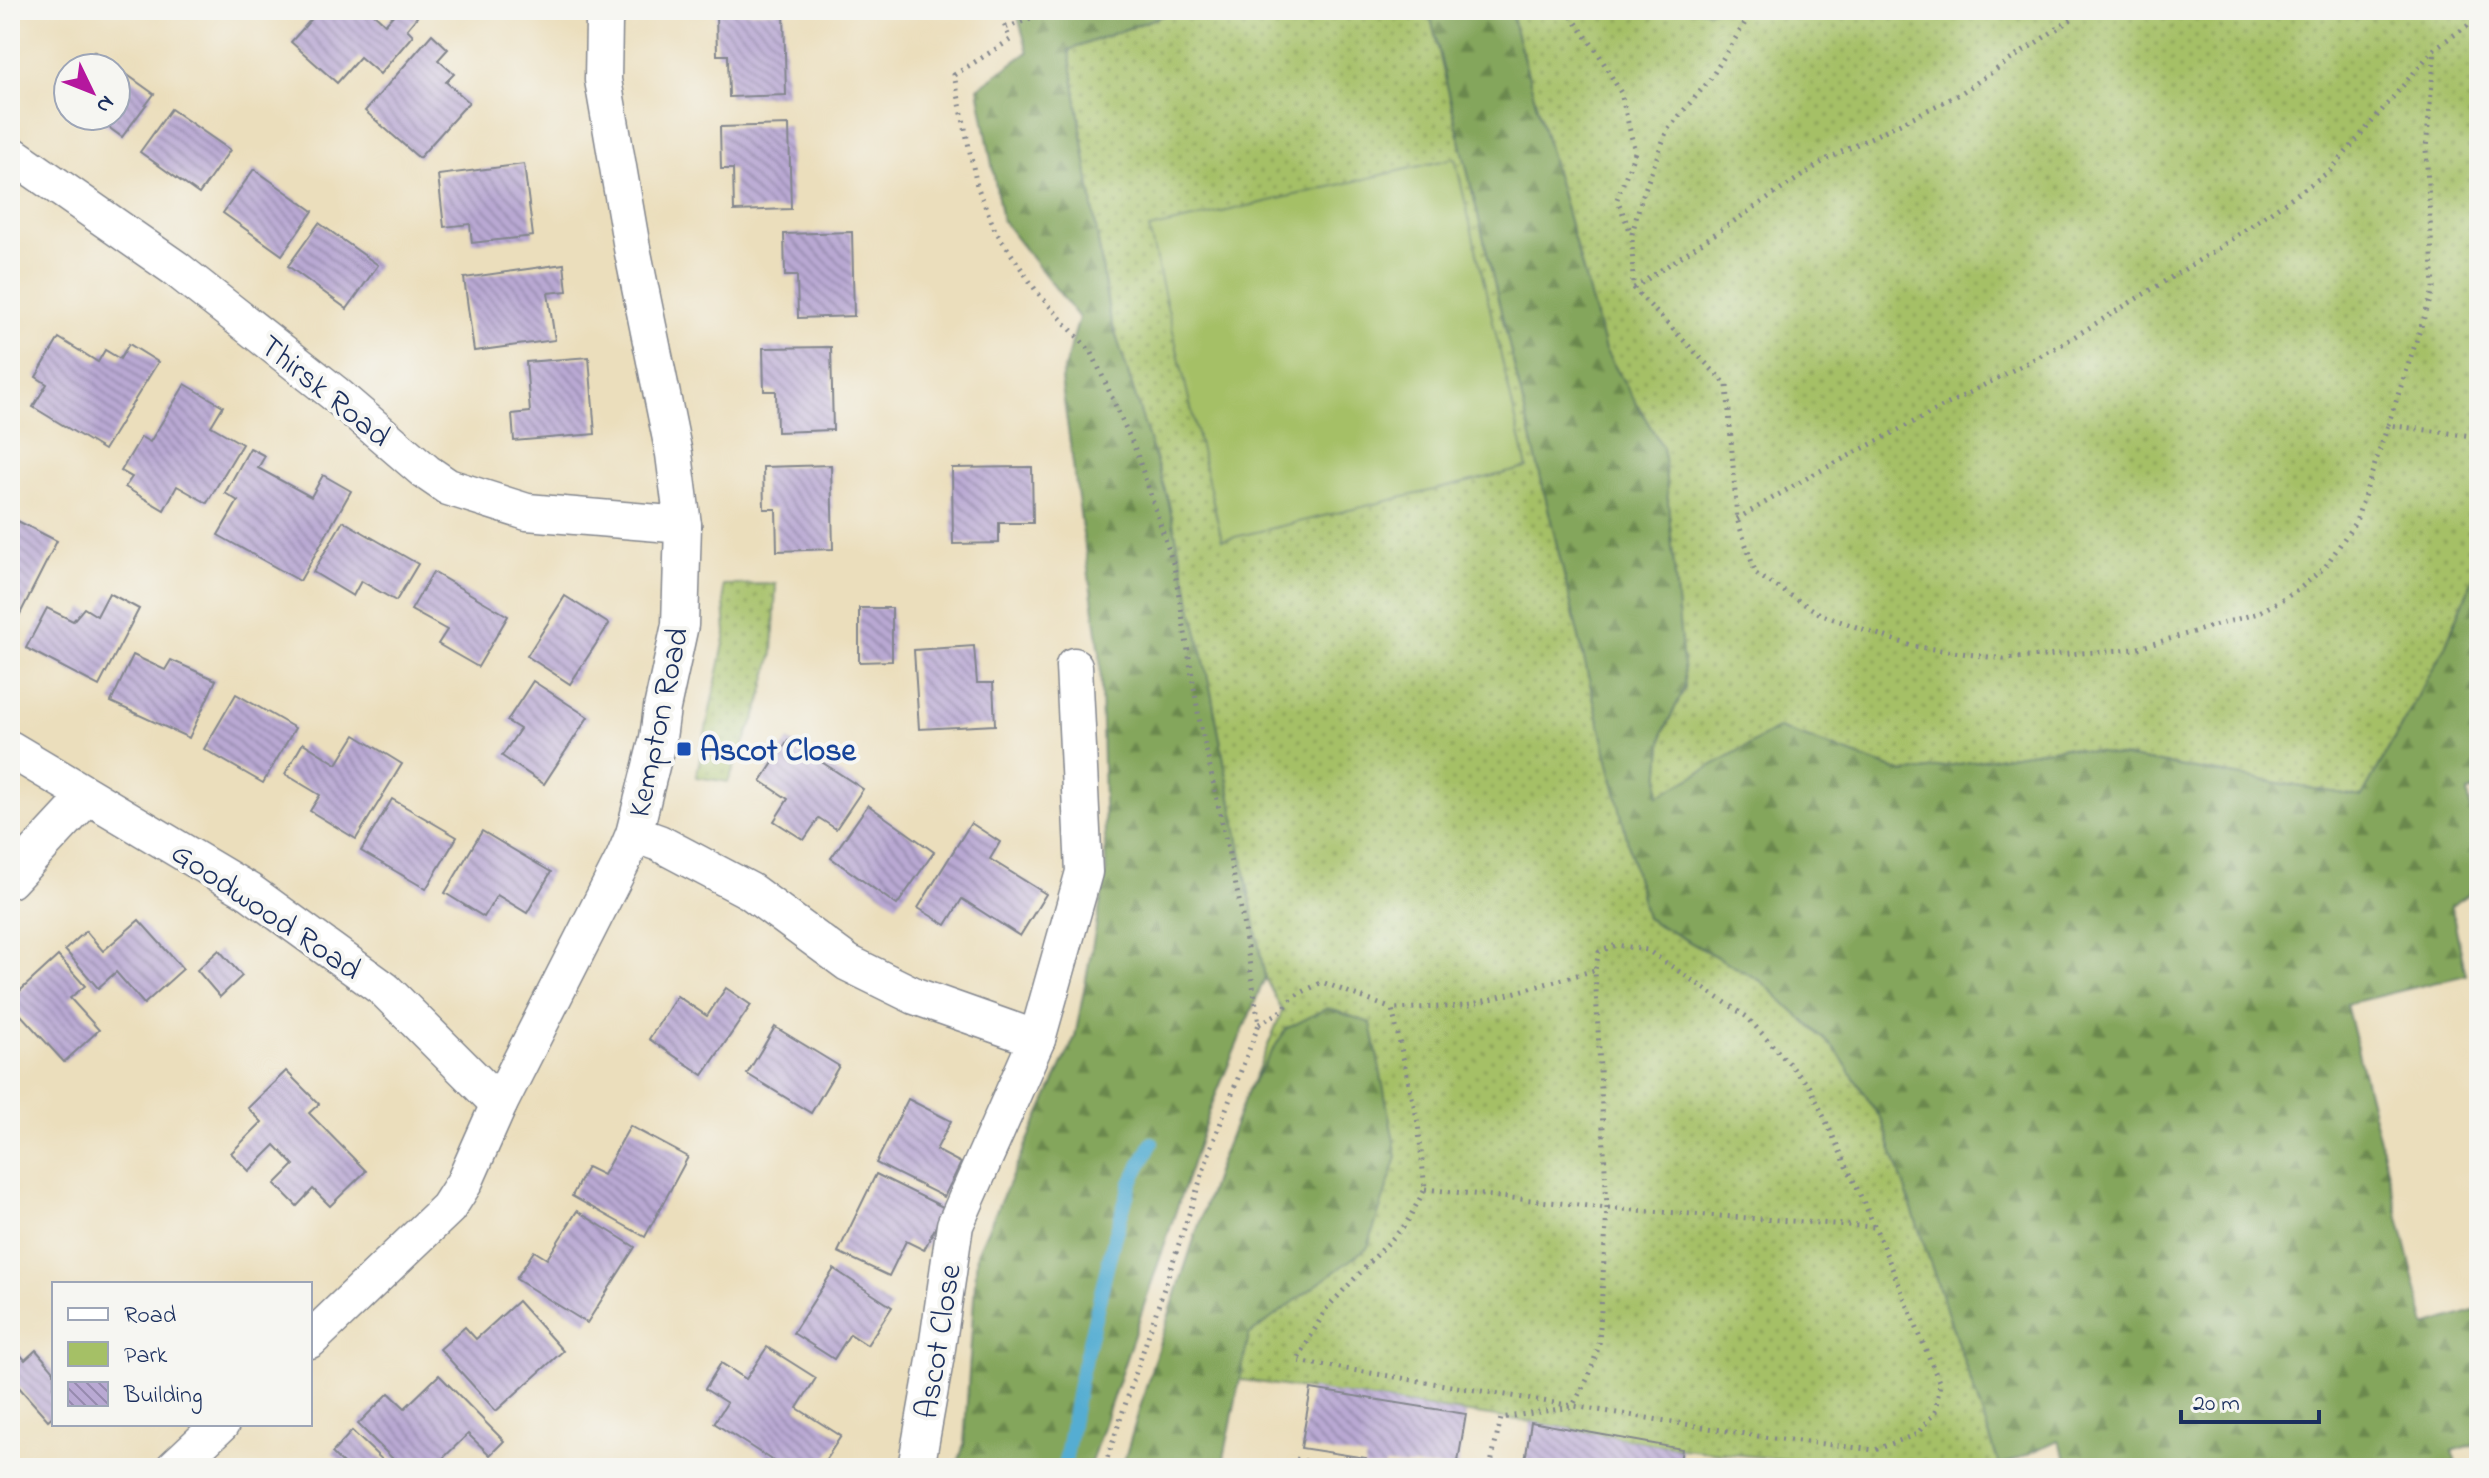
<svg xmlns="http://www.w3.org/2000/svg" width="2489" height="1478" viewBox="0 0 2489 1478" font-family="'Indie Flower',sans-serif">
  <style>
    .grass { fill: url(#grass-dots); stroke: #607862; stroke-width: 2 }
    .forest { fill: url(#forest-firs); stroke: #506a5c; stroke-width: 2 }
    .green { fill: #a5c066; stroke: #607862; stroke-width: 2 }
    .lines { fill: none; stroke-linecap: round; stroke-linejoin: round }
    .stream { stroke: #55add2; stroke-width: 14 }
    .building { fill: url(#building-back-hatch) }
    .minor-casing { stroke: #83868d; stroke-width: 39 }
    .path { stroke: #83868d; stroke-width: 5; stroke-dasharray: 2 6; stroke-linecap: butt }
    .minor { stroke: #fff; stroke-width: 36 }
    .transit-dot { fill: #1a4fb4; stroke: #f6f6f2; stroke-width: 3 }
    .labels { text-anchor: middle; stroke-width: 8; stroke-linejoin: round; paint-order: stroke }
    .street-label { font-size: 32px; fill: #1b2f5e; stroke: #f6f6f2 }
    .transit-label { font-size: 32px; font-weight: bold; fill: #164399; stroke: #f6f6f2; text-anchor: start }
  </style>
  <defs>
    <pattern id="grass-dots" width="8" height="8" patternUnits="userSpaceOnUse" patternTransform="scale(2)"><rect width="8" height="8" fill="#a5c066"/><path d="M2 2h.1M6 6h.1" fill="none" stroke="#869c57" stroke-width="1.8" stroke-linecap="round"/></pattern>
    <pattern id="forest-firs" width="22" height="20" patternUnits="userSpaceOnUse" patternTransform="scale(2)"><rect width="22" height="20" fill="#84a65b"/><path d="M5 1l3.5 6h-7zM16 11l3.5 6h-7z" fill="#6b884e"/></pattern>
    <pattern id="building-back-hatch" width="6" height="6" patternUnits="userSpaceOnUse" patternTransform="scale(2)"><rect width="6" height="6" fill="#b9a9d3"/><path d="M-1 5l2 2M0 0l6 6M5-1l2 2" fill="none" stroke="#968aae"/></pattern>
  </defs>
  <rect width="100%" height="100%" fill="#f6f6f2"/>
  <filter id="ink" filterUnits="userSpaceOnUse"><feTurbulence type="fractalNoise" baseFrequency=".0125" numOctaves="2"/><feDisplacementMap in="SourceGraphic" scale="16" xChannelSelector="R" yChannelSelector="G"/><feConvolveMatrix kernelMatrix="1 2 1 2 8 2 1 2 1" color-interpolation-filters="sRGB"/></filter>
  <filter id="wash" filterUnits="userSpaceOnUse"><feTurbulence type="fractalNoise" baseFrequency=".006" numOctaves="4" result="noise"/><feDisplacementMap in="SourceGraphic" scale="32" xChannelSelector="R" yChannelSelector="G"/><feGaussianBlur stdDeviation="1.8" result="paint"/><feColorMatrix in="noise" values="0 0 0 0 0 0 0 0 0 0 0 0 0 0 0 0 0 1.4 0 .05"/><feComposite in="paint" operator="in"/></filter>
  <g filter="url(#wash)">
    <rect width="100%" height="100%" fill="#ebdebc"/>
    <g class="grass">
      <polygon points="1178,10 1429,10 1646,918 1761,981 1836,1050 1882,1121 2000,1467 1998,1468 1867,1468 1682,1449 1531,1422 1152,1367 1218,1167 1282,1011 1265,978 1211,692 1168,500 1109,313 1069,50"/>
      <polygon points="1510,10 2475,10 2479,28 2479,564 2445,647 2362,797 2064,747 1904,773 1779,728 1658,797 1663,733 1685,687 1663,448 1605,350"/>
      <polygon points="776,584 773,653 759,708 728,782 696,777 726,634 723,585"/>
    </g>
    <g class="forest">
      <polygon points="1016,10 1178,10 1069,50 1109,313 1168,500 1211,692 1265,978 1212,1104 1089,1468 956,1468 964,1445 977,1253 1075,1037 1106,874 1100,653 1061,380 1079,318 1002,220 978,88 1028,52"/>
      <polygon points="1429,10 1510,10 1605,350 1663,448 1685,687 1663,733 1658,796 1779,728 1904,773 2064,747 2362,797 2445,647 2479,564 2479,788 2468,792 2479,856 2479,888 2451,906 2466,975 2346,1004 2426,1326 2479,1309 2479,1443 2452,1451 2458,1468 2071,1468 2058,1440 2000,1467 1882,1121 1836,1050 1761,981 1646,918"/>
      <polygon points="1327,1008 1371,1023 1397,1157 1368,1247 1249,1335 1222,1468 1122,1468 1152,1367 1218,1167 1248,1090 1286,1029"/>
    </g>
    <polygon class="green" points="1455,158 1527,468 1222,540 1149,229"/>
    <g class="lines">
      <polyline class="stream" points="1064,1468 1080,1379 1114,1239 1131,1183 1152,1143"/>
    </g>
    <g id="blocks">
      <g class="building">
        <polygon points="309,10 370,10 385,24 398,10 409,10 417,17 407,29 413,35 380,74 360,57 337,83 291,42 315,15"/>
        <polygon points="784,11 786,95 729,97 728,55 717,55 716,13"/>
        <polygon points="432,34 448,49 438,60 454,74 446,82 469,102 419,158 365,111"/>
        <polygon points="94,51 154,94 122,137 93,116 116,116 116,68 83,68"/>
        <polygon points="171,109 230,150 199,194 140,152"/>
        <polygon points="789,125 791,209 734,211 733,169 721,169 720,127"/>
        <polygon points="524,164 533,236 472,243 470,224 444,227 438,175"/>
        <polygon points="254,169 313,211 282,255 223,213"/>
        <polygon points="319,223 378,265 347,309 288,266"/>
        <polygon points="852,232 854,316 798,318 797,276 785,276 784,234"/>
        <polygon points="564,264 567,291 548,293 555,340 474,351 464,278"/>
        <polygon points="59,338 98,362 105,350 120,359 129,344 158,362 104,450 33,407 47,384 36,377"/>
        <polygon points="831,347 833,430 777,432 776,391 764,391 763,348"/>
        <polygon points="589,357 595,434 514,441 512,414 530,412 526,362"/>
        <polygon points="185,384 223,406 211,426 242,444 207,503 177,486 164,510 125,487 132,477 121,471 141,437 150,442"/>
        <polygon points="250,448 265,456 258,468 311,497 323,475 351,491 300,581 218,535 238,501 225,493"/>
        <polygon points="831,465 833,549 777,551 776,509 764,509 763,467"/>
        <polygon points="1032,467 1033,523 999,523 999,543 953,544 952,468"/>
        <polygon points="10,517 57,541 17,620 10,617"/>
        <polygon points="343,521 418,564 396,601 361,581 353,596 313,572"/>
        <polygon points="433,572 508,616 478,667 438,644 447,630 411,610"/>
        <polygon points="109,593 139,609 99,686 26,648 47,608 73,621 84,608 97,616"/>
        <polygon points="565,596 609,624 570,684 527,656"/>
        <polygon points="859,608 892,608 892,661 859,662"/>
        <polygon points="974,646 977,683 993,683 995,725 919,729 914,650"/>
        <polygon points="133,655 165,670 171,660 216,680 189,738 111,702"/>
        <polygon points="533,681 588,717 544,784 502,756 520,729 507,721"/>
        <polygon points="236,694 295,728 263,783 204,749"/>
        <polygon points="355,735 402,764 356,839 310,811 320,795 285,774 303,743 337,764"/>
        <polygon points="788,740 863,789 836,829 819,818 804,840 774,821 788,799 761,781"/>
        <polygon points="392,799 457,837 426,889 361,851"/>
        <polygon points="868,805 934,852 897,905 831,858"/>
        <polygon points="971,823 1000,842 990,859 1046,894 1020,936 962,899 946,925 918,908"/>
        <polygon points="482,831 551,872 527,913 497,895 484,917 445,893"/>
        <polygon points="139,920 183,969 144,1004 116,972 98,988 65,950 86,931 103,951"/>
        <polygon points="219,950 242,976 220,997 197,970"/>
        <polygon points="58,956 85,986 70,998 99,1030 64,1062 10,1003 10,1000"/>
        <polygon points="726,988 751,1005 703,1075 649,1039 677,996 707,1016"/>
        <polygon points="775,1027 839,1066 811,1113 747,1074"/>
        <polygon points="286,1071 319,1104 309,1113 366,1171 330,1206 313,1189 297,1206 275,1184 294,1165 275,1145 249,1171 231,1153 262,1122 248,1108"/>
        <polygon points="908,1099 951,1121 936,1150 961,1163 944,1197 876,1163"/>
        <polygon points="630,1126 688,1157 645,1237 572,1196 587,1167 603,1175"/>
        <polygon points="876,1174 945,1208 924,1250 906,1241 889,1276 838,1252"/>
        <polygon points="577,1211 635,1247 587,1323 516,1279 534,1251 547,1259"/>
        <polygon points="834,1269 892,1307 867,1345 850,1334 834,1359 793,1333"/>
        <polygon points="518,1301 563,1351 496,1411 440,1349 465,1327 476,1339"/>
        <polygon points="10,1343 25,1360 36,1350 54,1371 54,1415 48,1420 17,1385 10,1391"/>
        <polygon points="767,1347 816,1378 797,1408 841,1436 820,1468 784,1468 714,1423 727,1403 705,1389 721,1363 746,1379"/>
        <polygon points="439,1375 504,1441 490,1455 468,1434 433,1468 402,1468 358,1424 389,1393 405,1408"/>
        <polygon points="1311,1389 1466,1414 1457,1468 1385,1465 1385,1468 1364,1468 1366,1458 1301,1448"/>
        <polygon points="1531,1422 1682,1449 1679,1468 1524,1468"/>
        <polygon points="352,1431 391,1468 341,1468 344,1465 332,1453"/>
      </g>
    </g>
  </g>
  <g filter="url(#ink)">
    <use href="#blocks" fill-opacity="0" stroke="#83868d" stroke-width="2"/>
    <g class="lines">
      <defs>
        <g id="minor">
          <polyline points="10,153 175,268 334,393 426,472 448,487 527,512 683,525"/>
          <polyline points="10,749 250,892 385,990 499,1104"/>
          <polyline points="634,834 659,843 750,891 848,963 915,996 1037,1039"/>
          <polyline points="10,880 88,796"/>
          <polyline points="310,1340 448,1208 464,1183 499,1104 624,858 634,834 658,738 662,708 680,625 683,525 674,454 632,248 603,80 604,21 608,10"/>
          <polyline points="174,1468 221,1424"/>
          <polyline points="916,1468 936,1355 955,1225 1037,1039 1084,872 1074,666"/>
        </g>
      </defs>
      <use href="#minor" class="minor-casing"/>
      <g class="path">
        <polyline points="999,10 1010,40 954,75 977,186 995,230 1037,292 1092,353 1136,451 1174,566 1199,718 1241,909 1259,1024 1211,1148 1104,1468"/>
        <polyline points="1567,10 1598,53 1621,93 1635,152 1617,199 1631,233"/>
        <polyline points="1753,10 1709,81 1667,130 1641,200 1632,234 1633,288 1727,385 1737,519 1756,574 1822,615 1912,646 2003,659 2135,649 2258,613 2298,590 2325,567 2356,521 2388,425 2479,437"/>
        <polyline points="1006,28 1052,10"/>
        <polyline points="1634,288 1827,159 1958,95 2085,10"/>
        <polyline points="2388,425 2434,288 2426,149 2435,49"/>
        <polyline points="1737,519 1814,474 2059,346 2216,250 2330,171 2435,48 2479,18"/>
        <polyline points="1259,1024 1282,1011 1293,997 1322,982 1392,1009"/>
        <polyline points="1425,1189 1607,1208 1875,1227"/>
        <polyline points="1296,1459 1348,1468"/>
        <polyline points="1490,1468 1501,1418 1572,1407 1589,1376 1599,1345 1607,1208 1595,970 1599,952 1616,945 1647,950 1747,1017 1810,1087 1875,1227 1940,1384 1935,1412 1917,1434 1875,1450 1764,1437 1297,1361 1326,1309 1406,1224 1425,1189 1418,1123 1392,1009 1466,1006 1595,970"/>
      </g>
      <use href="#minor" class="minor"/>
    </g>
  </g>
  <rect class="transit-dot" x="676" y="741" width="16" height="16" rx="4"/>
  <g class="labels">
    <g class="street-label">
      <text transform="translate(326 390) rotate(39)" y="11">Thirsk Road</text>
      <text transform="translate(657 722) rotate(-78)" y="11">Kempton Road</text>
      <text transform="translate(267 910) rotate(34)" y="11">Goodwood Road</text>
      <text transform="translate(937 1341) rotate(-81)" y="11">Ascot Close</text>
    </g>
    <g class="transit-label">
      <text x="700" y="760">Ascot Close</text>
    </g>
  </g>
  <rect width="2489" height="1478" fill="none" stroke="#f6f6f2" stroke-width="40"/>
  <rect x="52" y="1282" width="260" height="144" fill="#f6f6f2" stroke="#9ea6b7" stroke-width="2"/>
  <rect x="68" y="1308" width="40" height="12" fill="#ffffff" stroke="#9ea6b7" stroke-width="2"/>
  <text x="124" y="1322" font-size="24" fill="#1b2f5e">Road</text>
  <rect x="68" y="1342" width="40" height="24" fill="#a5c066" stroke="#9ea6b7" stroke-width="2"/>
  <text x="124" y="1362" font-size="24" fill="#1b2f5e">Park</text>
  <rect x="68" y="1382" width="40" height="24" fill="url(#building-back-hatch)" stroke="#9ea6b7" stroke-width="2"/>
  <text x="124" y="1402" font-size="24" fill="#1b2f5e">Building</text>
  <g transform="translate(92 92) rotate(133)"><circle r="38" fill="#f6f6f2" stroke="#9ea6b7" stroke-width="2"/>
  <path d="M0-6L14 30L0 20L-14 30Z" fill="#b5179e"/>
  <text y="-12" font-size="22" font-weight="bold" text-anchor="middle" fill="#1b2f5e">N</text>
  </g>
  <path d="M2181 1410v12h138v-12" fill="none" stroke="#1b2f5e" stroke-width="4"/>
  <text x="2193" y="1410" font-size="24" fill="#1b2f5e" stroke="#f6f6f2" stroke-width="6" paint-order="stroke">20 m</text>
</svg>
